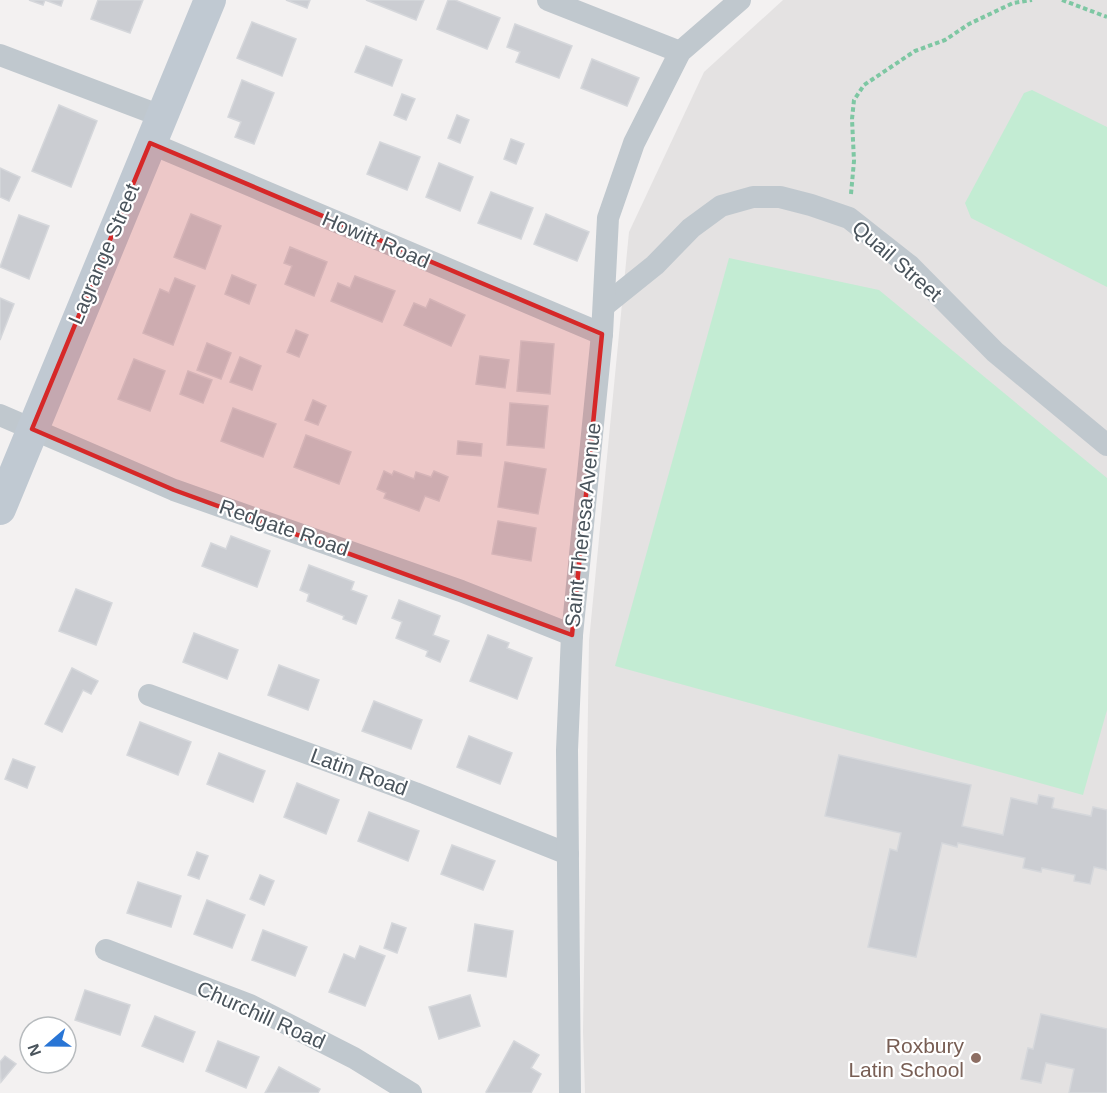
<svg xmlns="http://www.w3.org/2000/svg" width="1107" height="1093" viewBox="0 0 1107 1093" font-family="Arial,sans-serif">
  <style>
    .education { fill: #e4e2e2 }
    .green { fill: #c3ecd3 }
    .building { fill: #cbcdd2; stroke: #d5d7db; stroke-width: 1.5 }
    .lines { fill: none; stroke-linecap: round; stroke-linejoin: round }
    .path { stroke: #7ec7a3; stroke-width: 4; stroke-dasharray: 4.5 3; stroke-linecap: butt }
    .street { stroke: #c0c8ce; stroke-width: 22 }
    .secondary { stroke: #c0c9d2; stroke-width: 32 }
    .marked { fill: #d62828; fill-opacity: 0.2; stroke: #d62828; stroke-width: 4.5; stroke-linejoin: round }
    .education-dot { fill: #8d6e63; stroke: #fff; stroke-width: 2 }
    .labels { text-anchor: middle; stroke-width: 4.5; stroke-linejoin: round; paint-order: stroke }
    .street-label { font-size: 21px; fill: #4a545c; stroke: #fff }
    .education-label { font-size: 21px; fill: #785e54; stroke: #fff; text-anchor: end }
  </style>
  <rect width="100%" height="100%" fill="#f3f1f1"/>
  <polygon class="education" points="783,0 1107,0 1107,1093 585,1093 583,1032 589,641 629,232 704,72"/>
  <g class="green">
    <polygon points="1032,90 1107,127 1107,287 971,218 965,203 1024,93"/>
    <polygon points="729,258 879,290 1107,478 1107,710 1083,795 615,666"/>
  </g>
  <g class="building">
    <polygon points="29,0 63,0 61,6 45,0 43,5"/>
    <polygon points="98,0 143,0 130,33 91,19"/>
    <polygon points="286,0 310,0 307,8"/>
    <polygon points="366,0 424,0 416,20"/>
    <polygon points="448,0 455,0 500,18 487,49 437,29"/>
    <polygon points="252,22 296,39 282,76 237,58"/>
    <polygon points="515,24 572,46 559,78 516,62 520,52 507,47"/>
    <polygon points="366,46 402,60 392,86 355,72"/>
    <polygon points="592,59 639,78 627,106 581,88"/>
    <polygon points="242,80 274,93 254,144 235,137 241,122 228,117"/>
    <polygon points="402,94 415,99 406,120 394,115"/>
    <polygon points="59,105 97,121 71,187 32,171"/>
    <polygon points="457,115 469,120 460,143 448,138"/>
    <polygon points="511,139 524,144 516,164 504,159"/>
    <polygon points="380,142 420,157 407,190 367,174"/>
    <polygon points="439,163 473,177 460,211 426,197"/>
    <polygon points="0,168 20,177 9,201 0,197"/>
    <polygon points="491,192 533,208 521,239 478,223"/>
    <polygon points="191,214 221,226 205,269 174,257"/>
    <polygon points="546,214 589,232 577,261 534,244"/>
    <polygon points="19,215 49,226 29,279 0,267"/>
    <polygon points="290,247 327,262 314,296 285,284 292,266 284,263"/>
    <polygon points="232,275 256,285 249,304 225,294"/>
    <polygon points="355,276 395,291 382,322 331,301 338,283 350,288"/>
    <polygon points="175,278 195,286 173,345 143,333 160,289 169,293"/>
    <polygon points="0,298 14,304 0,340"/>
    <polygon points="430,299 465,315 451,346 404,325 414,303 426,308"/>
    <polygon points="296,330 308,335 299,357 287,352"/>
    <polygon points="521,341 554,344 550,394 517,391"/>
    <polygon points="207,343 231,353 221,379 197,370"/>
    <polygon points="480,356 509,360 505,388 476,384"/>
    <polygon points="240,357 261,366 252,390 230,382"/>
    <polygon points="134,359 165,371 150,411 118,399"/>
    <polygon points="188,371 212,380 203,403 180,394"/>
    <polygon points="313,400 326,406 318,425 305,420"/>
    <polygon points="510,403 548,406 544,448 507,445"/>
    <polygon points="233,408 276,424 263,457 221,441"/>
    <polygon points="306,435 351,452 339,484 294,467"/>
    <polygon points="458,441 482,444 481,456 457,454"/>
    <polygon points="505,462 546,469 538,514 498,507"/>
    <polygon points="384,471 392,475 394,471 414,479 416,472 431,477 434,471 448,477 439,501 425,496 419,511 384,498 386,493 377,489"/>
    <polygon points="498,521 536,528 531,561 492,554"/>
    <polygon points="231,536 270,551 257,587 202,566 211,543 226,549"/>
    <polygon points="309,565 354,582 351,590 367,596 356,624 343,619 344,616 307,601 309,594 300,590"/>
    <polygon points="76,589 112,603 96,645 59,631"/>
    <polygon points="399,600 440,616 433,635 449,641 440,662 426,656 428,651 396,638 402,622 392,618"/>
    <polygon points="194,633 238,650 227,679 183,662"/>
    <polygon points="488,635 509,643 507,648 532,658 517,699 470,681"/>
    <polygon points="279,665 319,680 308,710 268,695"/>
    <polygon points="72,668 98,681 91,694 83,690 62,732 45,724"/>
    <polygon points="374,701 422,720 411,749 362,731"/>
    <polygon points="140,722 191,742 178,775 127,755"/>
    <polygon points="469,736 512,753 500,784 457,767"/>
    <polygon points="219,753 265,771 253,802 207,784"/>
    <polygon points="839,755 971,785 962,826 1003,835 1011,798 1037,804 1039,795 1054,798 1052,808 1091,816 1093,807 1107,810 1107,870 1094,867 1090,884 1074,881 1075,875 1042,868 1041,872 1023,868 1025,858 958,843 957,847 942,843 916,957 868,947 890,849 897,851 901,833 825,816"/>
    <polygon points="13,759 35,767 27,788 5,779"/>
    <polygon points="297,783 339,800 326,834 284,817"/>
    <polygon points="369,812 419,831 408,861 358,841"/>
    <polygon points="452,845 495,861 483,890 441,874"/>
    <polygon points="197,852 208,856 199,879 188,875"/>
    <polygon points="260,875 274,881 264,905 250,899"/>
    <polygon points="138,882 181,896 171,927 127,913"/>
    <polygon points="207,900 245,915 232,948 194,934"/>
    <polygon points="392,923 406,928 397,953 384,948"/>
    <polygon points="475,924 513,931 506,977 468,971"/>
    <polygon points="263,930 307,947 295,976 252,960"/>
    <polygon points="360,946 385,956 365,1006 329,992 344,954 355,959"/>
    <polygon points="85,990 130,1005 120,1035 75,1020"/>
    <polygon points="470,995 480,1026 439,1039 429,1007"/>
    <polygon points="1041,1014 1107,1029 1107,1093 1069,1093 1074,1069 1046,1063 1041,1083 1021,1079 1028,1048 1033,1049"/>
    <polygon points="155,1016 195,1032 183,1062 142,1046"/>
    <polygon points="218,1041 259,1057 246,1088 206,1071"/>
    <polygon points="514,1041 539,1055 531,1068 541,1074 531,1093 488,1093 486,1092"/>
    <polygon points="5,1056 16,1064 1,1082 0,1062"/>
    <polygon points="279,1067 320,1089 318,1093 265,1093"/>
  </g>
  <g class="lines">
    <g class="path">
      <polyline points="1062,0 1107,17"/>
      <polyline points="851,194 854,161 852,119 854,100 864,85 915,51 945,40 969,24 1013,3 1032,0"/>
    </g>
    <g class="street">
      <polyline points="548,0 680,52"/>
      <polyline points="0,55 161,116"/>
      <polyline points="150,143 602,334"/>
      <polyline points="604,306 655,265 691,228 721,206 753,197 780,197 811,205 849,218 910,266 995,352 1107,445"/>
      <polyline points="0,415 174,490 461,591 572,635"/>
      <polyline points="149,695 415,793 568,854"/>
      <polyline points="106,950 250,1005 354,1058 411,1093"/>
      <polyline points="570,1093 567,750 572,635 602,334 608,218 634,143 680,52 740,0"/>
    </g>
    <polyline class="secondary" points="0,509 210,0"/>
  </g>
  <path class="marked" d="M150 143 602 334 572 635 174 490 32 429Z"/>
  <circle class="education-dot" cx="976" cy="1058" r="6"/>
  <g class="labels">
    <g class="street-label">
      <text transform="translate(376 240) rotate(23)" y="7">Howitt Road</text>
      <text transform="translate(104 254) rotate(-67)" y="7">Lagrange Street</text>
      <text transform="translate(897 261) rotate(41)" y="7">Quail Street</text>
      <text transform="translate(583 525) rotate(-84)" y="7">Saint Theresa Avenue</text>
      <text transform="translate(284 528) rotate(19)" y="7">Redgate Road</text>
      <text transform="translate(359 772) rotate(20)" y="7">Latin Road</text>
      <text transform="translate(261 1015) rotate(24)" y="7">Churchill Road</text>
    </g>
    <g class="education-label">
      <text x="964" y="1053">Roxbury<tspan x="964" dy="24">Latin School</tspan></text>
    </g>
  </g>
  <g transform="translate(48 1045) rotate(250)"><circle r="28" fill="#ffffff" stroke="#b7bbbe" stroke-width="1.5"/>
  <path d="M0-4.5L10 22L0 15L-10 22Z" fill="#2975d5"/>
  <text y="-9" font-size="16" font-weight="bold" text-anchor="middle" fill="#4a545c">N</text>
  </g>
</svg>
